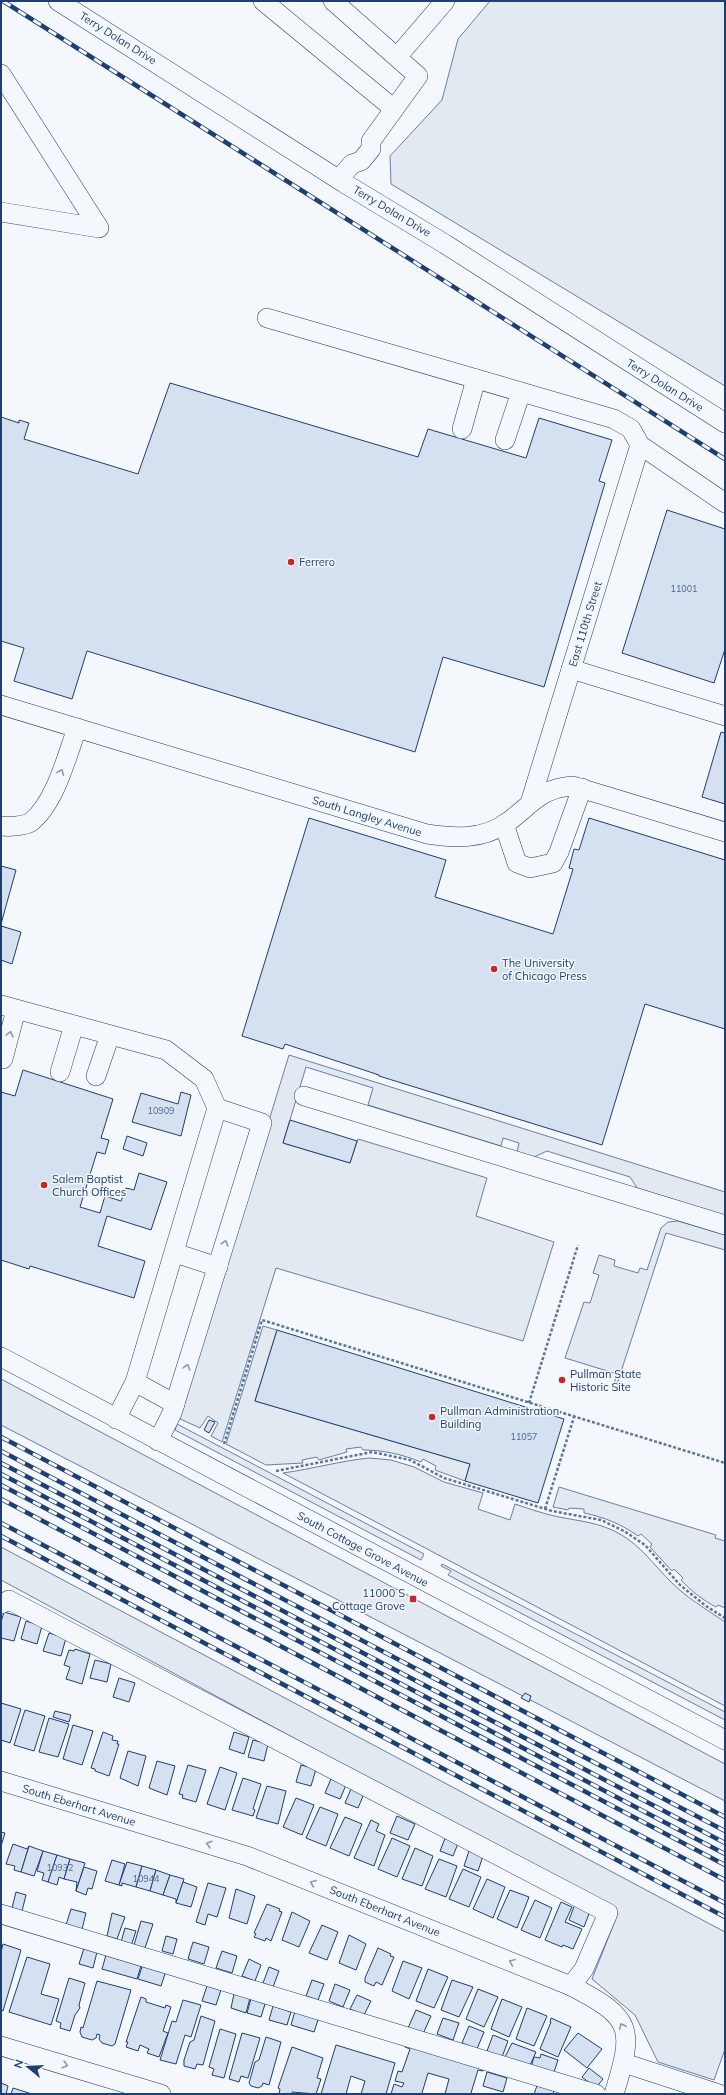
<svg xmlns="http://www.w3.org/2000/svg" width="726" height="2095" viewBox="0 0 726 2095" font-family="Mulish,sans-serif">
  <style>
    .green { fill: #e3e9f0; stroke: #687fa3 }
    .building { fill: #d5e0f0; stroke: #1d3f73 }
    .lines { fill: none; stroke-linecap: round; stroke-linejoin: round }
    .minor-casing { stroke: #1d3f73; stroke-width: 20 }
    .path { stroke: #5e769c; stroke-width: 2.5; stroke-dasharray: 3 2; stroke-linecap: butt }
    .minor { stroke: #f4f7fb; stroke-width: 19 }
    .rail-casing { stroke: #1d3f73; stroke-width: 4.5 }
    .rail { stroke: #f4f7fb; stroke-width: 3; stroke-dasharray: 9; stroke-linecap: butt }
    .oneway { stroke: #889bb7 }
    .poi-dot { fill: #c62828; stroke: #f4f7fb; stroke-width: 1.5 }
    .labels { text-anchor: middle; stroke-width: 3; stroke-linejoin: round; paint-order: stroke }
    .number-label { font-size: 9px; fill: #4b6792 }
    .street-label { font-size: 11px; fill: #1d3f73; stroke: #f4f7fb }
    .poi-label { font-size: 11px; fill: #1d3f73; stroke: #f4f7fb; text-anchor: start }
  </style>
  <rect width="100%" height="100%" fill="#f4f7fb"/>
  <g class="green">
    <polygon points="490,1 725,1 725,386 391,184 390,156 442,100 458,39"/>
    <polygon points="289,1055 725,1192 725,1216 637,1188 630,1177 547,1151 534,1157 517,1152 519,1143 503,1138 501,1146 368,1105 373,1088 306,1067 283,1143 350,1163 358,1139 487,1178 476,1216 554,1242 523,1341 276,1268 222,1442 211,1436 218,1423 208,1416 200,1428 178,1418"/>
    <polygon points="678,1221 725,1235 725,1250 666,1233 617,1384 614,1384 617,1374 565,1358 584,1302 590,1303 599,1275 593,1273 599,1255 615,1260 614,1266 638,1273 640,1268 647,1270 661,1228 668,1222"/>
    <path d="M263 1326 277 1330 255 1401 470 1464 465 1481 435 1470 436 1466 423 1459 421 1462C401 1454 383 1450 363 1450L361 1447 346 1449 347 1452 319 1460 317 1457 302 1460 303 1463 266 1465 226 1444Z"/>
    <polygon points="1,1379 725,1764 725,1801 1,1425"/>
    <polygon points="177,1424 424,1554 421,1560 175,1430"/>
    <path d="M369 1458 391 1460 414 1467 444 1482 483 1493 478 1509 510 1520 515 1504C530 1509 544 1514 559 1517 580 1521 601 1523 620 1534 641 1546 654 1565 671 1582 687 1598 706 1609 725 1622V1706L283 1473C312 1469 340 1461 369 1458Z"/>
    <path d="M559 1487 716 1535 715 1538 725 1541V1608L718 1605 716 1607C704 1601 690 1590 681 1580L683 1578 674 1569 672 1571 650 1547 652 1544 641 1534 638 1536C621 1524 604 1517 584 1513V1509L569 1508 568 1510 553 1507Z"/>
    <polygon points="1,1547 725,1932 725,2049 714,2080 658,2062 635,2015 592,1979 618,1913 1,1580"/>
    <polygon points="442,1564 725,1712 725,1720 448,1575 451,1571 441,1566"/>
  </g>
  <g class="building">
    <polygon points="170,383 418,457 428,429 526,458 539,418 612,440 599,481 605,483 544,687 443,657 415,752 87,651 72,699 14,681 24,648 1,641 1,417 19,423 19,420 29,423 24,439 138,474"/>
    <polygon points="667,510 725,529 725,649 714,683 622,653"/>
    <polygon points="721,732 725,733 725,804 702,797"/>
    <polygon points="309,818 446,860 435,897 553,934 573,869 569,868 574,849 579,850 589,818 725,860 725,1029 645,1004 602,1145 379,1076 379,1075 285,1044 283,1049 242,1036"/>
    <polygon points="1,866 16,870 1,924"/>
    <polygon points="1,926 21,932 12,964 1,960"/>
    <polygon points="23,1070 113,1099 101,1138 109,1140 105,1154 97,1152 80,1207 100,1213 105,1196 121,1201 126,1188 134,1190 139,1173 167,1182 151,1230 107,1216 98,1246 145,1261 134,1298 30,1266 29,1269 1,1260 1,1092 15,1096"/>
    <polygon points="181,1092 191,1095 181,1136 132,1122 141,1093 178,1104"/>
    <polygon points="290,1120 357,1141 350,1163 283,1143"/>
    <polygon points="127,1136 147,1143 143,1156 123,1149"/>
    <polygon points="277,1330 564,1419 538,1503 465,1481 470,1464 255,1401"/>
    <polygon points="209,1420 215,1422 209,1433 204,1430"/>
    <polygon points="4,1612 21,1617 14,1641 1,1638 1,1622"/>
    <polygon points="26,1621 42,1626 37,1644 21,1639"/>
    <polygon points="49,1633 66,1638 61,1656 43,1651"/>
    <polygon points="75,1649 90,1654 82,1684 66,1679 70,1667 64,1665 69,1650 74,1651"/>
    <polygon points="95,1660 111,1664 107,1682 90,1678"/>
    <polygon points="119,1678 135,1683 129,1702 113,1697"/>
    <polygon points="525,1693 531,1696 529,1702 521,1698"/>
    <polygon points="1,1703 21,1709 10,1743 1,1740"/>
    <polygon points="25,1710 45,1716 34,1751 14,1745"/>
    <polygon points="55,1711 71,1715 69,1722 53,1717"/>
    <polygon points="49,1718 69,1724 58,1757 39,1752"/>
    <polygon points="73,1725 93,1731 82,1765 63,1759"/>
    <polygon points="103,1732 113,1736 112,1740 118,1741 117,1744 119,1744 109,1776 95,1771 95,1769 91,1768"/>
    <polygon points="234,1732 249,1737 244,1754 229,1749"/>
    <polygon points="253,1740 268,1744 264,1761 248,1757"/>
    <polygon points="128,1751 146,1756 138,1786 120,1778"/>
    <polygon points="157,1761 175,1766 167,1795 149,1788"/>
    <polygon points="188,1765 206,1770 196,1802 182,1798 183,1795 179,1794"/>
    <polygon points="301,1765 316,1769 311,1786 296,1782"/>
    <polygon points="220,1767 237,1773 225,1810 207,1804"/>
    <polygon points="243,1778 261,1784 253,1809 255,1810 253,1816 232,1810"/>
    <polygon points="331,1779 346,1785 340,1799 325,1793"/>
    <polygon points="267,1786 286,1791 278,1824 256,1818"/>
    <polygon points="351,1789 364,1794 358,1808 345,1803"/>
    <polygon points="296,1798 314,1805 302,1835 283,1827"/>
    <polygon points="320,1807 338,1814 326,1846 306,1838"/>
    <polygon points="397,1816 415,1824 408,1840 390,1833"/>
    <polygon points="345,1817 362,1824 349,1856 330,1848"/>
    <polygon points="371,1820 379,1824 376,1831 385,1835 374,1866 354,1858"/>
    <polygon points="1,1832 5,1833 1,1846"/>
    <polygon points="446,1836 459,1841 453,1856 440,1851"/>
    <polygon points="392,1838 410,1846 397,1877 378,1869"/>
    <polygon points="13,1844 27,1849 29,1846 21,1872 14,1870 15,1866 6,1864"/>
    <polygon points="29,1846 43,1851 34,1876 21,1872"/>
    <polygon points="415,1848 433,1856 422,1886 402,1879"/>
    <polygon points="43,1851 57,1855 48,1882 42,1880 44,1873 37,1871"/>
    <polygon points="469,1851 483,1856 478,1871 464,1866"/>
    <polygon points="57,1855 70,1859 64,1879 59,1877 57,1885 48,1882"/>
    <polygon points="70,1859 85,1863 76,1891 77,1882 64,1879"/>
    <polygon points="439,1859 457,1866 446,1897 425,1889"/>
    <polygon points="112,1860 125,1864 119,1885 105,1881"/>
    <polygon points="127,1862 142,1866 136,1887 122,1883 122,1886 119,1885"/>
    <polygon points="142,1866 156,1870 150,1891 136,1887"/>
    <polygon points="84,1867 97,1871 92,1889 88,1888 86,1895 76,1891"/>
    <polygon points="463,1869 481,1877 469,1907 449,1899"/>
    <polygon points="156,1870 170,1875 163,1895 150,1891"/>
    <polygon points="170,1875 184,1879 176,1903 176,1899 163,1895"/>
    <polygon points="487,1879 505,1887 493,1918 473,1909"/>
    <polygon points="183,1882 197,1887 191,1907 176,1903"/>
    <polygon points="208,1883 226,1888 217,1917 208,1914 205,1925 196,1922"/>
    <polygon points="236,1889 255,1896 247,1924 229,1918"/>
    <polygon points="510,1890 529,1897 517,1928 497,1919"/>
    <polygon points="16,1892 26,1895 22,1911 12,1908"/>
    <polygon points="535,1900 552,1908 540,1938 521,1930"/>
    <polygon points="561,1902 572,1907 565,1922 582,1929 573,1949 563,1945 562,1947 545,1940"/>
    <polygon points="267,1904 280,1909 279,1911 282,1912 271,1941 266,1938 265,1941 254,1937 256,1934 254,1933"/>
    <polygon points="575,1904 590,1911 584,1927 569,1920"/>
    <polygon points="71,1909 86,1913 82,1929 66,1925"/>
    <polygon points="292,1912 310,1921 299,1947 282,1940"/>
    <polygon points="112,1913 125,1917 117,1939 107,1936"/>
    <polygon points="141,1921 153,1924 145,1948 134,1945"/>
    <polygon points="322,1925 338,1932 327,1960 309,1953"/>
    <polygon points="125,1928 136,1931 131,1946 121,1942"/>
    <polygon points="349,1935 366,1944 356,1970 339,1963"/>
    <polygon points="166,1936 177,1939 173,1954 162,1951"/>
    <polygon points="193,1942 209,1947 204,1964 188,1959"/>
    <polygon points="3,1944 21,1950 3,2011 1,2010 1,1952"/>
    <polygon points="84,1948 97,1952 93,1968 79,1964"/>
    <polygon points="378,1948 391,1954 390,1956 394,1957 382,1985 376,1982 374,1986 365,1982 365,1978"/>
    <polygon points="222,1951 237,1956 232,1973 216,1968"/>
    <polygon points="106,1955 141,1966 137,1979 102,1969"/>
    <polygon points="27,1957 50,1964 41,1994 59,1999 51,2025 9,2012"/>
    <polygon points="249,1959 261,1965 255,1981 242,1976"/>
    <polygon points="403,1961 422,1968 409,1999 392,1991"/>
    <polygon points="143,1964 166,1971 161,1986 138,1979"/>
    <polygon points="269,1967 279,1971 273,1987 263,1983"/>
    <polygon points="428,1969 448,1977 434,2008 416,2001"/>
    <polygon points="69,1978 85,1983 79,2005 80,2008 75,2015 70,2031 60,2028 61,2023 56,2021"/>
    <polygon points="312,1980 324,1984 318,2000 306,1996"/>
    <polygon points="452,1980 473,1987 459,2017 441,2010"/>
    <polygon points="97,1981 131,1990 115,2044 112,2046 102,2043 99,2039 100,2035 97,2034 96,2038 92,2040 82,2037 80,2032 81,2027 83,2028"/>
    <polygon points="335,1984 350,1990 343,2007 329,2001"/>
    <polygon points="207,1986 221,1990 216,2005 202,2001"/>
    <polygon points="478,1989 498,1997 484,2027 466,2019"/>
    <polygon points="234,1994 250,1998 246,2013 231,2008"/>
    <polygon points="357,1995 371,2001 364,2015 350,2009"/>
    <polygon points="141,1997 146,1999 146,2002 165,2008 166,2005 171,2007 163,2031 168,2033 159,2057 147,2053 149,2049 140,2045 138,2051 126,2047 128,2042 126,2042"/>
    <polygon points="251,1999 265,2004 261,2017 247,2013"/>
    <polygon points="502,1999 522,2007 509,2037 491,2029"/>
    <polygon points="183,2000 201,2005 191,2037 185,2035 176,2064 160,2060 172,2021 176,2022"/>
    <polygon points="273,2006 291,2012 287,2025 269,2020"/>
    <polygon points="527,2008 547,2016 534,2046 516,2039"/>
    <polygon points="416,2010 431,2016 423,2034 408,2028"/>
    <polygon points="295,2011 319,2017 314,2032 291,2025"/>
    <polygon points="201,2016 215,2021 203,2065 197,2064 195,2069 184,2066 184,2060 190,2042 194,2040"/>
    <polygon points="443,2018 459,2023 453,2040 437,2034"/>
    <polygon points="551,2018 571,2027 558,2057 540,2049 551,2022 550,2022"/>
    <polygon points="469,2026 484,2032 477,2049 462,2043"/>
    <polygon points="220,2029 236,2034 224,2078 212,2075 214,2069 209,2067"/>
    <polygon points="242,2033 260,2038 248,2078 241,2076 239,2082 229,2079"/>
    <polygon points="578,2033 602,2049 587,2068 564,2050"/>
    <polygon points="493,2035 508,2041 502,2057 487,2051"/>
    <polygon points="266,2037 281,2042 269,2085 263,2083 262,2086 258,2088 251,2086 249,2083 255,2062 259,2060"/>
    <polygon points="406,2043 484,2066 483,2071 478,2070 471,2093 474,2094 445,2094 449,2079 428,2073 422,2093 424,2094 391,2094 394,2084 402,2087 404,2083 395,2081 398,2071 402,2072 410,2049 405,2047"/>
    <polygon points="512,2043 536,2052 529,2068 505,2057"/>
    <polygon points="336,2045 395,2063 386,2094 361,2094 365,2081 351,2076 346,2094 321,2094"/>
    <polygon points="292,2047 323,2058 317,2078 321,2079 316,2094 292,2092 292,2094 279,2094 280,2089 278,2088"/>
    <polygon points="541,2054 558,2060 553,2075 531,2067 534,2057 540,2058"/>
    <polygon points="589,2068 603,2079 596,2088 582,2077"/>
    <polygon points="487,2072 507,2078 503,2092 483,2086"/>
    <polygon points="1,2083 8,2086 6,2094 1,2094"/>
    <polygon points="538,2083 555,2089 553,2094 534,2094"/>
    <polygon points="13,2088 32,2094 11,2094"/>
  </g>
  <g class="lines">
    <defs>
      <g id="minor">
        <polyline points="58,1 344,183 445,244 725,423"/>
        <polyline points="263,1 394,109"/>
        <polyline points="333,1 418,76 371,141 371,149 361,161 352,164 339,179"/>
        <polyline points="397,57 445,1"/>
        <polyline points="1,74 99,228 1,212"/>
        <polyline points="267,318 614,419 631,429 640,445 725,503"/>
        <polyline points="462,429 476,379"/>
        <polyline points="505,440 521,392"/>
        <polyline points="571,669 725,716"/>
        <path d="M1 705 427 834C454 838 481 840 505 824 531 806 539 788 573 786L725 832"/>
        <polyline points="530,803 640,445"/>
        <polyline points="504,824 517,863 530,868 553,863 559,852 582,788"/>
        <path d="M1 826C9 827 25 826 31 822 55 803 67 756 77 728"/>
        <polyline points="1,1005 166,1050 204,1079 217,1108 135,1382 116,1419"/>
        <polyline points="1,1059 3,1059 16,1010"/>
        <polyline points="60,1072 74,1025"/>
        <polyline points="96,1076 110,1035"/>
        <polyline points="304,1096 725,1225"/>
        <polyline points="175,1253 218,1267"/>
        <polyline points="1,1357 725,1740"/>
        <polyline points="135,1382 175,1404"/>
        <polyline points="158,1441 172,1413 262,1123 217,1108"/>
        <polyline points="1,1604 9,1600 608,1913 584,1969 571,1986"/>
        <path d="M1 1781 247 1856 571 1986C634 2018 634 2029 614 2094"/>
        <polyline points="1,1914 596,2094"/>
        <polyline points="1,2046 161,2094"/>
        <polyline points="624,2063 719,2094"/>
      </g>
    </defs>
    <use href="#minor" class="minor-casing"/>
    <g class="path">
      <polyline points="529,1403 578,1245"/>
      <polyline points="224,1444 262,1320 725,1463"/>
      <polyline points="276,1471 372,1452 410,1460 444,1478 552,1511 601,1520 624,1531 645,1545 680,1585 706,1606 725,1618"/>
      <polyline points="545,1509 574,1417"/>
    </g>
    <use href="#minor" class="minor"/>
    <defs>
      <g id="rail">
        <polyline points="3,1 725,459"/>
        <polyline points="1,1437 725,1817"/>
        <polyline points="1,1451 725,1831"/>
        <polyline points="1,1463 725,1843"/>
        <polyline points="1,1474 725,1854"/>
        <polyline points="1,1485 725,1865"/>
        <polyline points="1,1499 725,1880"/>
        <polyline points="1,1523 725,1903"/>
        <polyline points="1,1536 725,1917"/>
      </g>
    </defs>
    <use href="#rail" class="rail-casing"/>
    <use href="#rail" class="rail"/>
  </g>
  <defs><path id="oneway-chevron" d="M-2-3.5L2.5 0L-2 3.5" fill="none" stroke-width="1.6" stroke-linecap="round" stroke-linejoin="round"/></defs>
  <g class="oneway">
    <use href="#oneway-chevron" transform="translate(61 772) rotate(-68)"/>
    <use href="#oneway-chevron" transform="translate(10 1034) rotate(-75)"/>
    <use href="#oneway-chevron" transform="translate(225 1243) rotate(-73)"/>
    <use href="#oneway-chevron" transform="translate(187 1367) rotate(-73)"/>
    <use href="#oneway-chevron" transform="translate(209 1844) rotate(-163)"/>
    <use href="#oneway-chevron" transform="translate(313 1883) rotate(-158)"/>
    <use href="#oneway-chevron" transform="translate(512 1962) rotate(-158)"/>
    <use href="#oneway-chevron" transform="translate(622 2026) rotate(-115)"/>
    <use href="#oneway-chevron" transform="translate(65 2065) rotate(17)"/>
  </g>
  <g class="poi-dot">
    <circle cx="291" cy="562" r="4"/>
    <circle cx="494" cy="969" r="4"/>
    <circle cx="44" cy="1185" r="4"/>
    <circle cx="562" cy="1380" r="4"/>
    <circle cx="432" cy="1417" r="4"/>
    <rect x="409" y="1595" width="8" height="8" rx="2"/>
  </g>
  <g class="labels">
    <g class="number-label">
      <text x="684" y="592">11001</text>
      <text x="161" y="1114">10909</text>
      <text x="524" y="1440">11057</text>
      <text x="60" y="1871">10932</text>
      <text x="146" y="1882">10944</text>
    </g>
    <g class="street-label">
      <text transform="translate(118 38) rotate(32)" y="4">Terry Dolan Drive</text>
      <text transform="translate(392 211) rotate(31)" y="4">Terry Dolan Drive</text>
      <text transform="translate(665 385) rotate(32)" y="4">Terry Dolan Drive</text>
      <text transform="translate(585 624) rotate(-73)" y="4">East 110th Street</text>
      <text transform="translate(367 816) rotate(17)" y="4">South Langley Avenue</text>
      <text transform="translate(363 1549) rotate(28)" y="4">South Cottage Grove Avenue</text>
      <text transform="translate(79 1805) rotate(17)" y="4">South Eberhart Avenue</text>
      <text transform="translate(385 1911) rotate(22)" y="4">South Eberhart Avenue</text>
    </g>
    <g class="poi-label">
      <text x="299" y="566">Ferrero</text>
      <text x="502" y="967">The University<tspan x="502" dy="13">of Chicago Press</tspan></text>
      <text x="52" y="1183">Salem Baptist<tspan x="52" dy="13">Church Offices</tspan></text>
      <text x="570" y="1378">Pullman State<tspan x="570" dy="13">Historic Site</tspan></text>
      <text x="440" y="1415">Pullman Administration<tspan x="440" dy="13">Building</tspan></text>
      <text x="405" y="1597" text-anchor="end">11000 S<tspan x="405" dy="13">Cottage Grove</tspan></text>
    </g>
  </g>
  <rect width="726" height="2095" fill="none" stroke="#1d3f73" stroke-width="4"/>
  <g transform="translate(28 2067) rotate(288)" stroke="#f4f7fb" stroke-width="3" paint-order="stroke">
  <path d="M0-3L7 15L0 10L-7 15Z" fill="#1d3f73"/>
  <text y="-6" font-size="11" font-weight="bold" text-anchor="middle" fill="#1d3f73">N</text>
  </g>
</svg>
